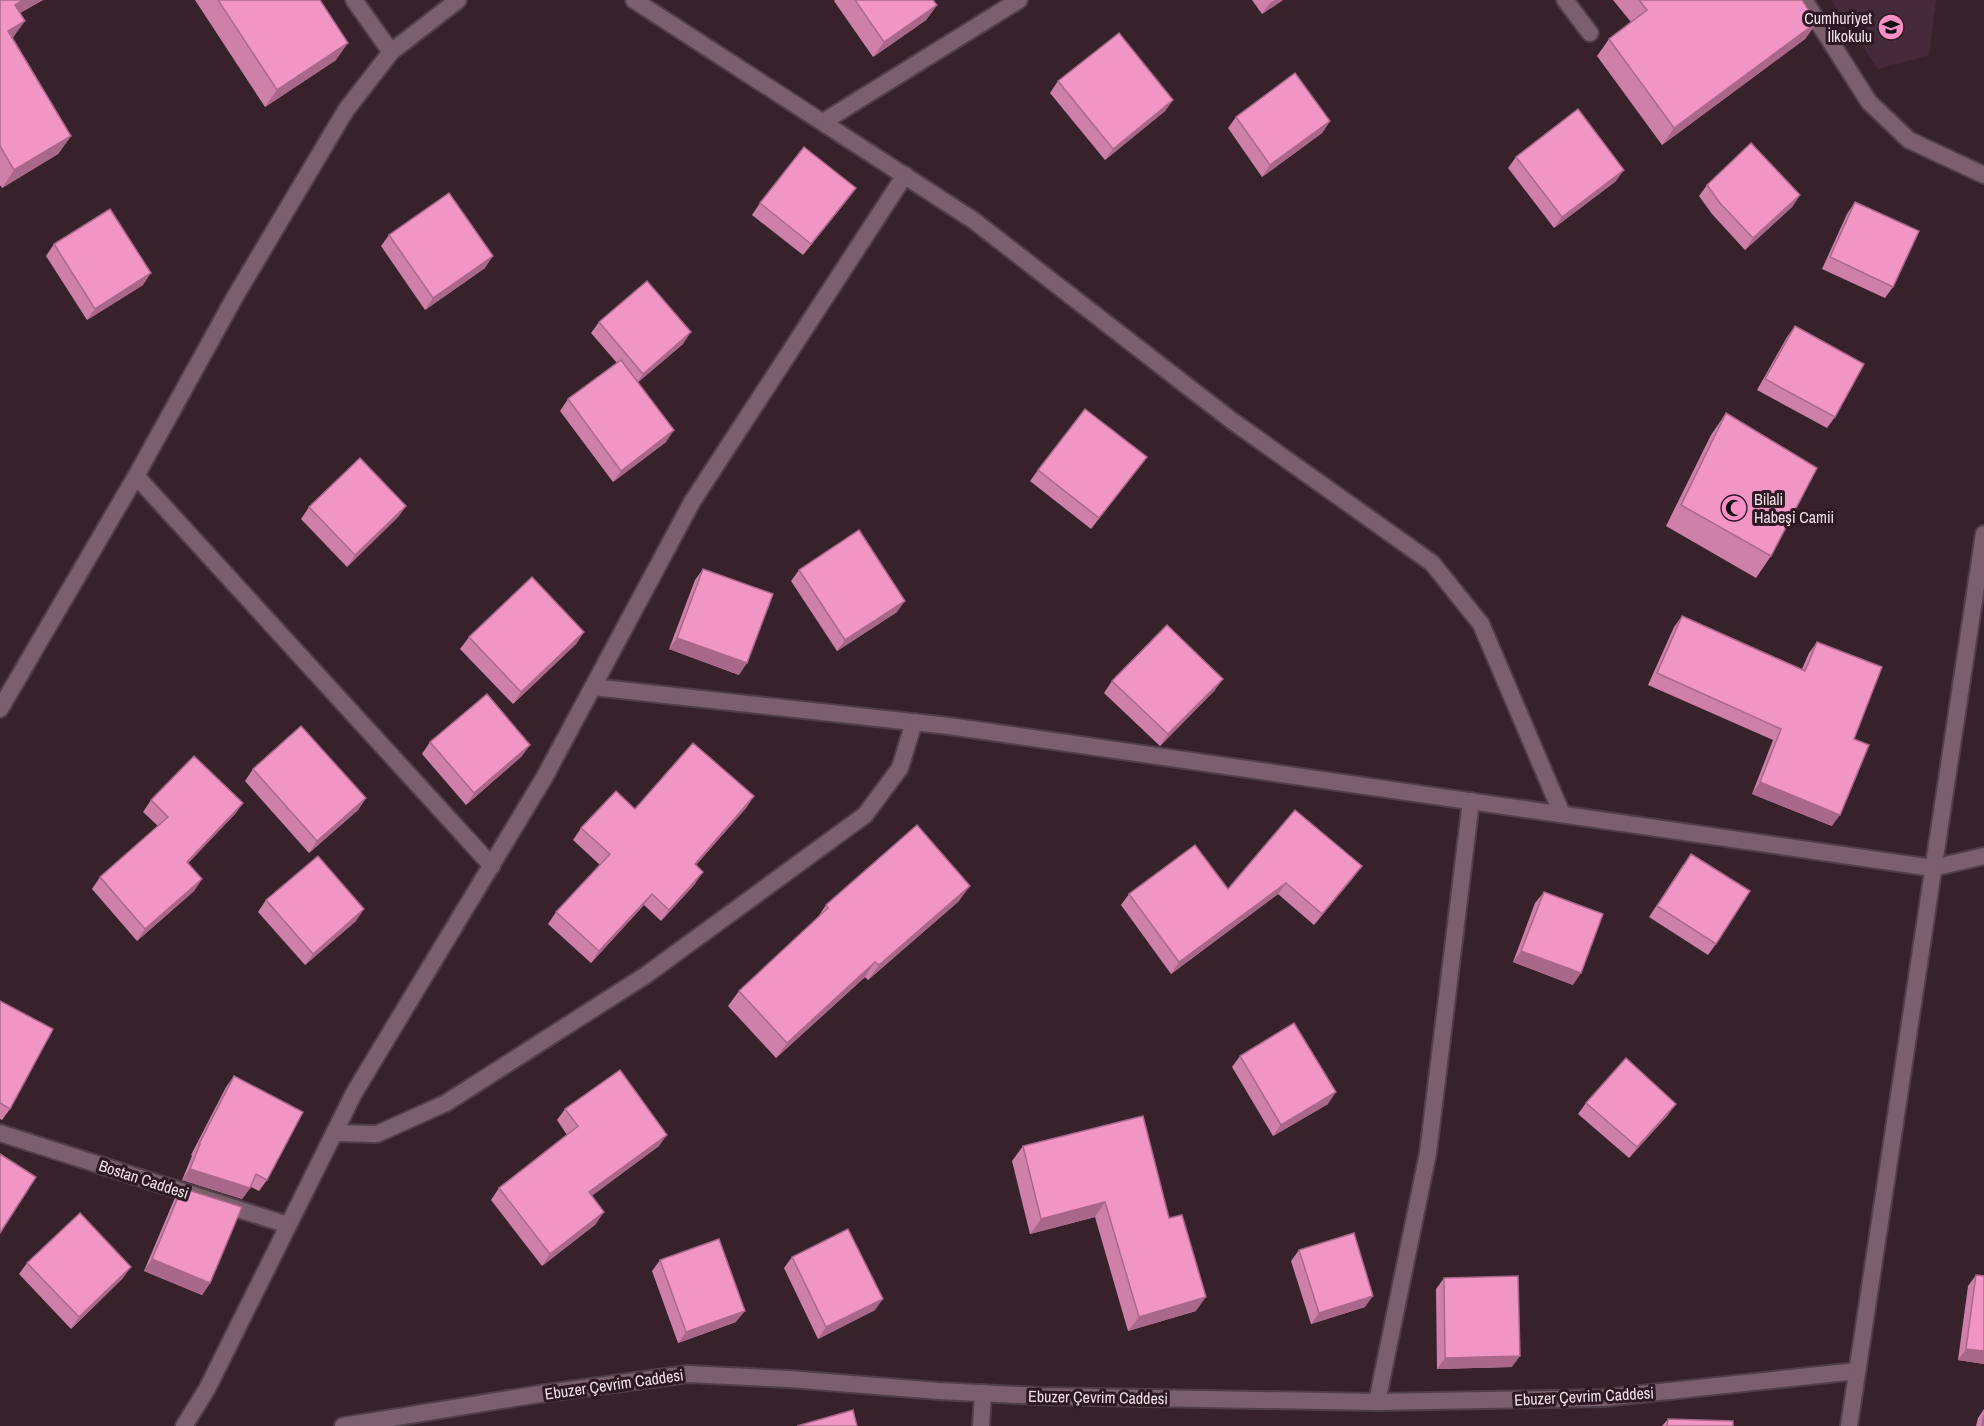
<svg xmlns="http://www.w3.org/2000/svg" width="1984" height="1426" viewBox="0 0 1984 1426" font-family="'Archivo Narrow',sans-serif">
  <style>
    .built { fill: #452b39 }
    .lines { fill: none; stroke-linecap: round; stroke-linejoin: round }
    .minor-casing { stroke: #503e48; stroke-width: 20 }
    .tertiary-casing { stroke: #503e48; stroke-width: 20 }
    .minor { stroke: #7a606c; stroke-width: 16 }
    .tertiary { stroke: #7a606c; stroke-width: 16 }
    .wall { fill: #cf80a9 }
    .shaded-wall { fill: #a96889 }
    .building { fill: #f195c4; stroke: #a96889; stroke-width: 1.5 }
    .labels { text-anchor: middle; stroke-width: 6; stroke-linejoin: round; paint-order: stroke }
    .poi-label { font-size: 16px; fill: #f0e1e8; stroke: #2d1823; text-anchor: end }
    .street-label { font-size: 16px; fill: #f0e1e8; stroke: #2d1823 }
  </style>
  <rect width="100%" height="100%" fill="#37222c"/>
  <polygon class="built" points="1831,0 1936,0 1929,55 1878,69"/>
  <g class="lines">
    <defs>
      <g id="minor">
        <polyline points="354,0 391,52"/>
        <polyline points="634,0 973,220 1231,420 1432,563 1481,624 1562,814"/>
        <polyline points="1565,0 1590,33"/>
        <polyline points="1804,0 1869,102 1909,140 1984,175"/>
        <polyline points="823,122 1019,0"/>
        <polyline points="136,476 492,866"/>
        <polyline points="593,687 949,726 1933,868 1984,856"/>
        <polyline points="0,709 136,476 236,295 346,110 391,52 458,0"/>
        <polyline points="334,1133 377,1134 446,1103 646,975 865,815 900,768 914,722"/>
        <polyline points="1377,1402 1428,1153 1471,801"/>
        <polyline points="184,1426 207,1389 354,1093 544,778 692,502 905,175"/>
        <polyline points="981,1426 983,1393"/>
      </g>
      <g id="tertiary">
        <polyline points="0,1133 288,1225"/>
        <polyline points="343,1426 539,1394 688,1374 789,1379 939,1391 1039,1396 1377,1402 1603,1398 1857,1371"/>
        <polyline points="1849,1426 1984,534"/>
      </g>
    </defs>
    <use href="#minor" class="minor-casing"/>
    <use href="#tertiary" class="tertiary-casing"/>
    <use href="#minor" class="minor"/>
    <use href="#tertiary" class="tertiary"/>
  </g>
  <g class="wall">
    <polygon points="0,0 43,0 20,13 13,38 71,136 58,154 2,188 0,185"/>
    <polygon points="195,0 320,0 336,60 265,107"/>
    <polygon points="835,0 933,0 937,5 926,20 873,57 834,1"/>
    <polygon points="1252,0 1283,0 1262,14"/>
    <polygon points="1613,0 1802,0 1817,22 1805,39 1662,145 1597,56 1609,39 1631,22"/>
    <polygon points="1058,81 1173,100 1165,111 1105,160 1050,93"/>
    <polygon points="1236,117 1330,121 1322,133 1262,177 1228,128"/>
    <polygon points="1516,157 1616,181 1554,228 1508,168"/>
    <polygon points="1707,185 1800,195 1792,207 1745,250 1712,214 1699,196"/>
    <polygon points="848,199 803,255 752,215 760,203"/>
    <polygon points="1855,202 1893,287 1885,298 1822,269 1847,214"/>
    <polygon points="389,235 485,268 425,310 381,246"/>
    <polygon points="54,244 143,285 87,320 46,256"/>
    <polygon points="599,322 683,344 638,382 666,442 613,482 560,411 568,399 617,363 591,333"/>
    <polygon points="1795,326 1835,417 1827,428 1757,390 1787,337"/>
    <polygon points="1726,413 1771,556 1756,578 1666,526 1711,435"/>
    <polygon points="1147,457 1091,529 1030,481 1038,470"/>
    <polygon points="406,506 398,517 347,567 301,519 309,507"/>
    <polygon points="703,569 739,675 669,649 695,580"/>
    <polygon points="799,570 897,612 837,651 791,581"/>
    <polygon points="1682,616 1802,669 1809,653 1817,642 1854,739 1832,826 1752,794 1773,740 1648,685 1674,627"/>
    <polygon points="584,632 576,644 513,704 460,649 469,637"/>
    <polygon points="1112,681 1215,690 1160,746 1104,693"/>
    <polygon points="430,742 522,756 466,805 422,754"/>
    <polygon points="253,769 366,798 358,810 309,853 245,781"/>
    <polygon points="754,796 746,808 696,865 695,884 661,921 644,905 591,963 548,924 556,912 600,865 573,840 581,828 635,809"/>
    <polygon points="151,800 243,803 235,814 188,863 202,879 194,891 137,941 92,889 100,877 158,826 143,812"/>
    <polygon points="1295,810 1353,878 1314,925 1278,894 1171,974 1121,905 1129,894 1228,889"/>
    <polygon points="1683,865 1716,944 1708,955 1649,917"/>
    <polygon points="1544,892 1573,985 1513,962 1535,903"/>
    <polygon points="266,900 356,921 305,965 258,912"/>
    <polygon points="959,901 868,980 865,977 776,1058 728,1006 739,991 816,920 826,905"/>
    <polygon points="0,1001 10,1109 2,1120 0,1119"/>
    <polygon points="1240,1056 1328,1104 1273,1136 1232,1067"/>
    <polygon points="234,1076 267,1180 259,1191 251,1187 242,1199 182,1180 192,1156 191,1155 226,1087"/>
    <polygon points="1586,1103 1668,1115 1629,1158 1578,1114"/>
    <polygon points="565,1109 659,1146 591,1196 596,1224 542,1266 491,1200 499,1188 567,1135 557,1120"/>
    <polygon points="1023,1146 1169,1218 1196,1311 1128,1331 1095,1217 1030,1234 1012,1161"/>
    <polygon points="182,1188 210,1283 202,1295 144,1271 174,1200"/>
    <polygon points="1299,1250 1365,1307 1311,1324 1291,1261"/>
    <polygon points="792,1257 875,1310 818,1339 784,1268"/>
    <polygon points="660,1260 736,1322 678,1343 652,1271"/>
    <polygon points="27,1263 123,1278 71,1329 19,1274"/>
    <polygon points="1976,1275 1984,1364 1958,1360 1968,1286"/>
    <polygon points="1444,1278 1512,1367 1437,1369 1436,1289"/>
    <polygon points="1984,1409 1984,1426 1976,1426 1978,1418"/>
    <polygon points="1668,1419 1733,1426 1662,1426"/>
  </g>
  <g class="shaded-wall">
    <polygon points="23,0 43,0 2,22 15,5"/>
    <polygon points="1275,0 1283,0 1262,14 1270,3"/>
    <polygon points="937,5 926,20 873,57 884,42"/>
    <polygon points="25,21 12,39 8,31"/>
    <polygon points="1817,22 1805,39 1662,145 1674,128"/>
    <polygon points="348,43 336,60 265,107 277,90"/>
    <polygon points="1173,100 1165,111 1105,160 1113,149"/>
    <polygon points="1330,121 1322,133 1262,177 1270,165"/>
    <polygon points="71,136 58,154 2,188 14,170"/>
    <polygon points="1624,170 1616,181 1554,228 1562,217"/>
    <polygon points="856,188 848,199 803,255 811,244"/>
    <polygon points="1800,195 1792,207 1745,250 1753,238"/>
    <polygon points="493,256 485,268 425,310 433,298"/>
    <polygon points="151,273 143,285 87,320 95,309"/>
    <polygon points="691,332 683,344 635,385 643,374"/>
    <polygon points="674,430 666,442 613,482 621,471"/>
    <polygon points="406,506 398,517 347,567 355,555"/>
    <polygon points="905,601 897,612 837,651 845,640"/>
    <polygon points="584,632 576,644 513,704 521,692"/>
    <polygon points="677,638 747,663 739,675 669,649"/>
    <polygon points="1223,679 1215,690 1160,746 1168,734"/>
    <polygon points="530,745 522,756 466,805 474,793"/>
    <polygon points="1760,782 1840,815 1832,826 1752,794"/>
    <polygon points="754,796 746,808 686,876 695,864"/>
    <polygon points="366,798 358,810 309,853 317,841"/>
    <polygon points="243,803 235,814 179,873 187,862"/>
    <polygon points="1362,866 1353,878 1314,925 1322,914"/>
    <polygon points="703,872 695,884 661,921 669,910"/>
    <polygon points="202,879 194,891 137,941 145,929"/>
    <polygon points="1286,883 1278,894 1171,974 1179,962"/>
    <polygon points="970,886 959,901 868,980 879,965"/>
    <polygon points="652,894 644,905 591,963 599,951"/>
    <polygon points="364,909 356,921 305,965 313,954"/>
    <polygon points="1521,951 1581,973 1573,985 1513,962"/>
    <polygon points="875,962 865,977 776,1058 787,1043"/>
    <polygon points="1336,1092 1328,1104 1273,1136 1281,1125"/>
    <polygon points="1676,1104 1668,1115 1629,1158 1637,1147"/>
    <polygon points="667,1135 659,1146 581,1204 589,1192"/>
    <polygon points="190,1169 250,1188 242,1199 182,1180"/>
    <polygon points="1105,1202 1095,1217 1030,1234 1041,1219"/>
    <polygon points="604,1212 596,1224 542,1266 550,1254"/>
    <polygon points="152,1259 210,1283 202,1295 144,1271"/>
    <polygon points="131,1267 123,1278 71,1329 79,1317"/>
    <polygon points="1373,1296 1365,1307 1311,1324 1319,1313"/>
    <polygon points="1206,1297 1196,1311 1128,1331 1139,1317"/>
    <polygon points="883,1299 875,1310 818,1339 826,1327"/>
    <polygon points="745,1311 736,1322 678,1343 686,1332"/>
    <polygon points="1966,1349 1984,1351 1984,1364 1958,1360"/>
    <polygon points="1520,1356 1512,1367 1437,1369 1445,1358"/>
  </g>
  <g class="building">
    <polygon points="0,0 23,0 15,5 25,21 8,31 71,136 14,170 0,146"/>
    <polygon points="218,0 320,0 348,43 277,90"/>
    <polygon points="855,0 933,0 937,5 884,42"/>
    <polygon points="1639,0 1802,0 1817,22 1674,128 1609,39 1647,10"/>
    <polygon points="1119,33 1173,100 1113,149 1058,81"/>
    <polygon points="1295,73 1330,121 1270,165 1236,117"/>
    <polygon points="1578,109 1624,170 1562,217 1516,157"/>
    <polygon points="1751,143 1800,195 1753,238 1720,203 1707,185"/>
    <polygon points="804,147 856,188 811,244 760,203"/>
    <polygon points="449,193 493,256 433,298 389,235"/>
    <polygon points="1855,202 1919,231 1893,287 1830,257"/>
    <polygon points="110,209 151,273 95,309 54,244"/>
    <polygon points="647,281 691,332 643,374 599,322"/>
    <polygon points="1795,326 1864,364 1835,417 1765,379"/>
    <polygon points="621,360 674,430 621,471 568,399"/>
    <polygon points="1085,409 1147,457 1099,518 1038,470"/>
    <polygon points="1726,413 1817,468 1771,556 1681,505"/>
    <polygon points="360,458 406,506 355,555 309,507"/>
    <polygon points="859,530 905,601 845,640 799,570"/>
    <polygon points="703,569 773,594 747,663 677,638"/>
    <polygon points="532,577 584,632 521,692 469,637"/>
    <polygon points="1682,616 1805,671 1817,642 1882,667 1854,739 1869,745 1840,815 1760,782 1781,729 1657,673"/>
    <polygon points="1167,625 1223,679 1168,734 1112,681"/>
    <polygon points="487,694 530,745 474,793 430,742"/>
    <polygon points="301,726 366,798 317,841 253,769"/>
    <polygon points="693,743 754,796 695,864 703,872 669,910 652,894 599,951 556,912 610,854 581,828 616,791 635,809"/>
    <polygon points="194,756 243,803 187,862 202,879 145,929 100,877 168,817 151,800"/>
    <polygon points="1295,810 1362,866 1322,914 1286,883 1179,962 1129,894 1195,845 1228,889"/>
    <polygon points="917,825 970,886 879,965 875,962 787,1043 739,991 828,908 826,905"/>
    <polygon points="1691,854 1750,891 1716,944 1657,906"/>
    <polygon points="318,856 364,909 313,954 266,900"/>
    <polygon points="1544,892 1603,914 1581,973 1521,951"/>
    <polygon points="0,1001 53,1029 10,1109 0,1103"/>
    <polygon points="1294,1023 1336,1092 1281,1125 1240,1056"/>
    <polygon points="1626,1058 1676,1104 1637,1147 1586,1103"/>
    <polygon points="620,1070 667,1135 589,1192 604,1212 550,1254 499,1188 578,1126 565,1109"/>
    <polygon points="234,1076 303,1112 267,1180 256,1174 250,1188 190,1169 200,1144 199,1144"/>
    <polygon points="1143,1116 1169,1218 1182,1215 1206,1297 1139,1317 1105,1202 1041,1219 1023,1146"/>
    <polygon points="0,1154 36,1177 0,1233"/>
    <polygon points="182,1188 242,1207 210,1283 152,1259"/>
    <polygon points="80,1213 131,1267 79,1317 27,1263"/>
    <polygon points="848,1229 883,1299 826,1327 792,1257"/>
    <polygon points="1354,1233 1373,1296 1319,1313 1299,1250"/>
    <polygon points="719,1239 745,1311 686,1332 660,1260"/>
    <polygon points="1976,1275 1984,1276 1984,1351 1966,1349"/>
    <polygon points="1518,1276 1520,1356 1445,1358 1444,1278"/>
    <polygon points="853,1410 857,1426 797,1426"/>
    <polygon points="1984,1415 1984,1426 1982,1426"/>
    <polygon points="1668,1419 1733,1421 1733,1426 1667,1426"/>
  </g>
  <defs>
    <symbol id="school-disc" viewBox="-11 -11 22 22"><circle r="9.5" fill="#fa8fc7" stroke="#2d1823"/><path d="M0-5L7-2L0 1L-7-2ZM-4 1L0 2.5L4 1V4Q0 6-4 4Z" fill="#111"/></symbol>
    <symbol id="mosque-disc" viewBox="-11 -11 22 22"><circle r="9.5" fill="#fa8fc7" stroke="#2d1823"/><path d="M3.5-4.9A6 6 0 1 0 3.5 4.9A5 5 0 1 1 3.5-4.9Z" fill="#111"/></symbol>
  </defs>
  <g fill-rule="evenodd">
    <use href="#school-disc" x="1876" y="12" width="30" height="30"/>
    <use href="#mosque-disc" x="1719" y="493" width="30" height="30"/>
  </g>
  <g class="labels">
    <g class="poi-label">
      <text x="1872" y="24">Cumhuriyet<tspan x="1872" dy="18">İlkokulu</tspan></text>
      <text x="1754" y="505" text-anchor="start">Bilali<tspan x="1754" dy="18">Habeşi Camii</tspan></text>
    </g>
    <g class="street-label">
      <text transform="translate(144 1179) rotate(18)" y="6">Bostan Caddesi</text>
      <text transform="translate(614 1384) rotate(-8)" y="6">Ebuzer Çevrim Caddesi</text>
      <text transform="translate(1584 1396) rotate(-3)" y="6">Ebuzer Çevrim Caddesi</text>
      <text transform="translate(1098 1397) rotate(1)" y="6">Ebuzer Çevrim Caddesi</text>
    </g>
  </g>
</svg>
